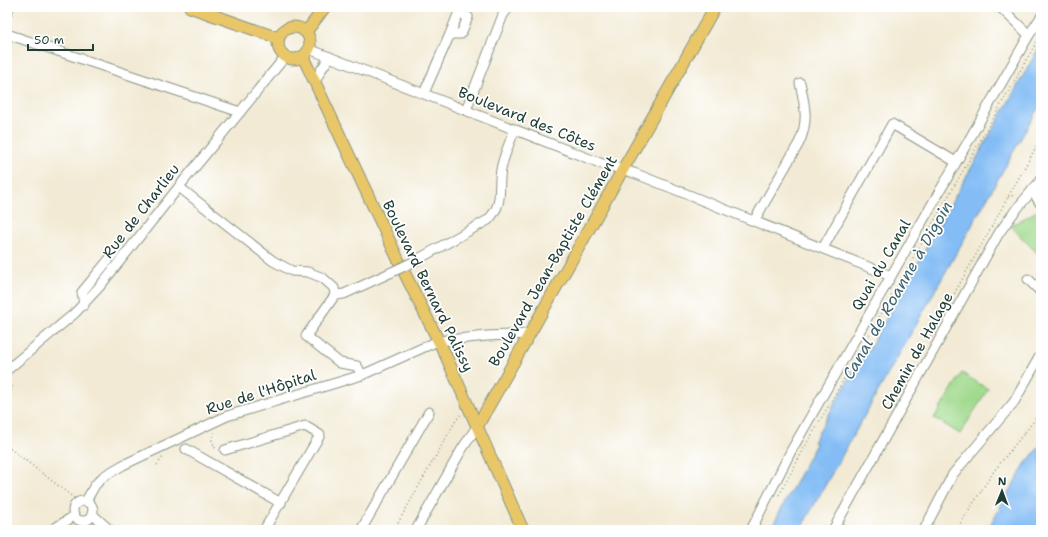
<svg xmlns="http://www.w3.org/2000/svg" width="1048" height="537" viewBox="0 0 1048 537" font-family="'Shantell Sans',sans-serif">
  <style>
    .green { fill: #a0da8d; stroke: #608c60 }
    .water { fill: #84bdf5; stroke: #527d94 }
    .lines { fill: none; stroke-linecap: round; stroke-linejoin: round }
    .minor-casing { stroke: #889484; stroke-width: 11 }
    .major-casing { stroke: #889484; stroke-width: 13 }
    .path { stroke: #889484; stroke-width: 1.5; stroke-dasharray: 1 3; stroke-linecap: butt }
    .minor { stroke: #fff; stroke-width: 9 }
    .major { stroke: #e9c769; stroke-width: 11 }
    .minor-bridge-casing { stroke: #889484; stroke-width: 11; stroke-linecap: butt }
    .minor-bridge { stroke: #fff; stroke-width: 9 }
    .labels { text-anchor: middle; stroke-width: 3.5; stroke-linejoin: round; paint-order: stroke }
    .street-label { font-size: 15px; fill: #1f3d34; stroke: #fff }
    .water-label { font-size: 16px; font-style: italic; fill: #3d636e; stroke: #fff }
  </style>
  <rect width="100%" height="100%" fill="#fff"/>
  <filter id="ink" filterUnits="userSpaceOnUse"><feTurbulence type="fractalNoise" baseFrequency=".025" numOctaves="2"/><feDisplacementMap in="SourceGraphic" scale="8" xChannelSelector="R" yChannelSelector="G"/><feConvolveMatrix kernelMatrix="1 2 1 2 8 2 1 2 1" color-interpolation-filters="sRGB"/></filter>
  <filter id="wash" filterUnits="userSpaceOnUse"><feTurbulence type="fractalNoise" baseFrequency=".012" numOctaves="4" result="noise"/><feDisplacementMap in="SourceGraphic" scale="16" xChannelSelector="R" yChannelSelector="G"/><feGaussianBlur stdDeviation="0.9" result="paint"/><feColorMatrix in="noise" values="0 0 0 0 0 0 0 0 0 0 0 0 0 0 0 0 0 1.4 0 .05"/><feComposite in="paint" operator="in"/></filter>
  <g filter="url(#wash)">
    <rect width="100%" height="100%" fill="#f2ead4"/>
    <g class="green">
      <polygon points="1041,209 1041,257 1010,226"/>
      <polygon points="962,373 988,389 960,434 934,418"/>
    </g>
    <g class="water">
      <polygon points="1041,44 1041,103 800,530 770,530 816,444 813,442 865,351 868,351"/>
      <polygon points="1041,445 1041,530 987,530 1025,464"/>
    </g>
  </g>
  <g filter="url(#ink)">
    <g class="lines">
      <defs>
        <g id="minor">
          <polyline points="1000,7 1029,35"/>
          <polyline points="7,13 9,7"/>
          <polyline points="7,34 240,112"/>
          <polyline points="309,49 600,163 634,173 891,276"/>
          <polyline points="315,82 321,70 330,57"/>
          <polyline points="424,93 450,34 461,34 468,17 459,12 450,34"/>
          <polyline points="466,110 503,15 509,7"/>
          <polyline points="179,187 273,261 292,271 308,272 323,278 334,288 335,295 306,336 340,363 357,366 362,375"/>
          <polyline points="1032,190 1040,203 1041,203"/>
          <path d="M754 221 799 143C809 121 805 106 800 83"/>
          <polyline points="823,248 892,124 956,162"/>
          <path d="M415 261 488 220C506 202 496 187 502 165 505 153 510 141 515 129"/>
          <polyline points="1028,279 1041,292"/>
          <polyline points="335,295 344,294 392,272"/>
          <polyline points="84,305 82,292 116,251"/>
          <polyline points="7,370 75,313 100,286 182,183 285,57"/>
          <polyline points="186,449 281,503"/>
          <polyline points="225,450 305,426 320,435 264,530"/>
          <polyline points="86,501 95,485 104,476 123,465 227,416 362,375 438,341 487,336 530,334"/>
          <circle cx="83" cy="511" r="10"/>
          <polyline points="92,514 110,530"/>
          <polyline points="52,530 74,516"/>
          <polyline points="361,530 429,412"/>
          <polyline points="416,530 462,449 478,425"/>
          <polyline points="751,530 791,451 1029,35 1041,17"/>
          <polyline points="833,530 999,233 1015,211 1041,180"/>
          <polyline points="924,530 953,474 1014,402 1041,354"/>
        </g>
        <g id="major">
          <polyline points="190,7 278,38"/>
          <circle cx="294" cy="43" r="16"/>
          <polyline points="306,32 325,7"/>
          <polyline points="303,57 405,274 445,354 523,530"/>
          <polyline points="478,425 715,7"/>
        </g>
      </defs>
      <use href="#minor" class="minor-casing"/>
      <use href="#major" class="major-casing"/>
      <g class="path">
        <polyline points="1008,197 1016,195"/>
        <polyline points="929,339 1041,138"/>
        <polyline points="7,380 13,388 7,393"/>
        <polyline points="214,432 212,440 216,451"/>
        <polyline points="7,446 78,501"/>
        <polyline points="157,465 163,457"/>
        <polyline points="779,495 806,445 1039,38"/>
        <polyline points="394,530 455,422 461,414"/>
        <polyline points="822,530 825,525"/>
        <polyline points="956,530 994,471 1041,412"/>
      </g>
      <use href="#minor" class="minor"/>
      <use href="#major" class="major"/>
      <defs>
        <polyline id="minor-bridge" points="392,272 415,261"/>
      </defs>
      <use href="#minor-bridge" class="minor-bridge-casing"/>
      <use href="#minor-bridge" class="minor-bridge"/>
    </g>
  </g>
  <g class="labels">
    <g class="street-label">
      <text transform="translate(527 119) rotate(22)" y="5">Boulevard des Côtes</text>
      <text transform="translate(141 211) rotate(-52)" y="5">Rue de Charlieu</text>
      <text transform="translate(553 261) rotate(-60)" y="5">Boulevard Jean-Baptiste Clément</text>
      <text transform="translate(881 265) rotate(-60)" y="5">Quai du Canal</text>
      <text transform="translate(428 286) rotate(64)" y="5">Boulevard Bernard Palissy</text>
      <text transform="translate(917 351) rotate(-61)" y="5">Chemin de Halage</text>
      <text transform="translate(261 392) rotate(-18)" y="5">Rue de l'Hôpital</text>
    </g>
    <g class="water-label">
      <text transform="translate(897 290) rotate(-60)" y="6">Canal de Roanne à Digoin</text>
    </g>
  </g>
  <rect width="1048" height="537" fill="none" stroke="#fff" stroke-width="24"/>
  <g transform="translate(1002 491) rotate(1)" stroke="#ffffff" stroke-width="3" paint-order="stroke">
  <path d="M0-3L7 15L0 10L-7 15Z" fill="#1f3d34"/>
  <text y="-6" font-size="11" font-weight="bold" text-anchor="middle" fill="#1f3d34">N</text>
  </g>
  <path d="M28 44v6h65v-6" fill="none" stroke="#1f3d34" stroke-width="2"/>
  <text x="34" y="44" font-size="12" fill="#1f3d34" stroke="#ffffff" stroke-width="3" paint-order="stroke">50 m</text>
</svg>
